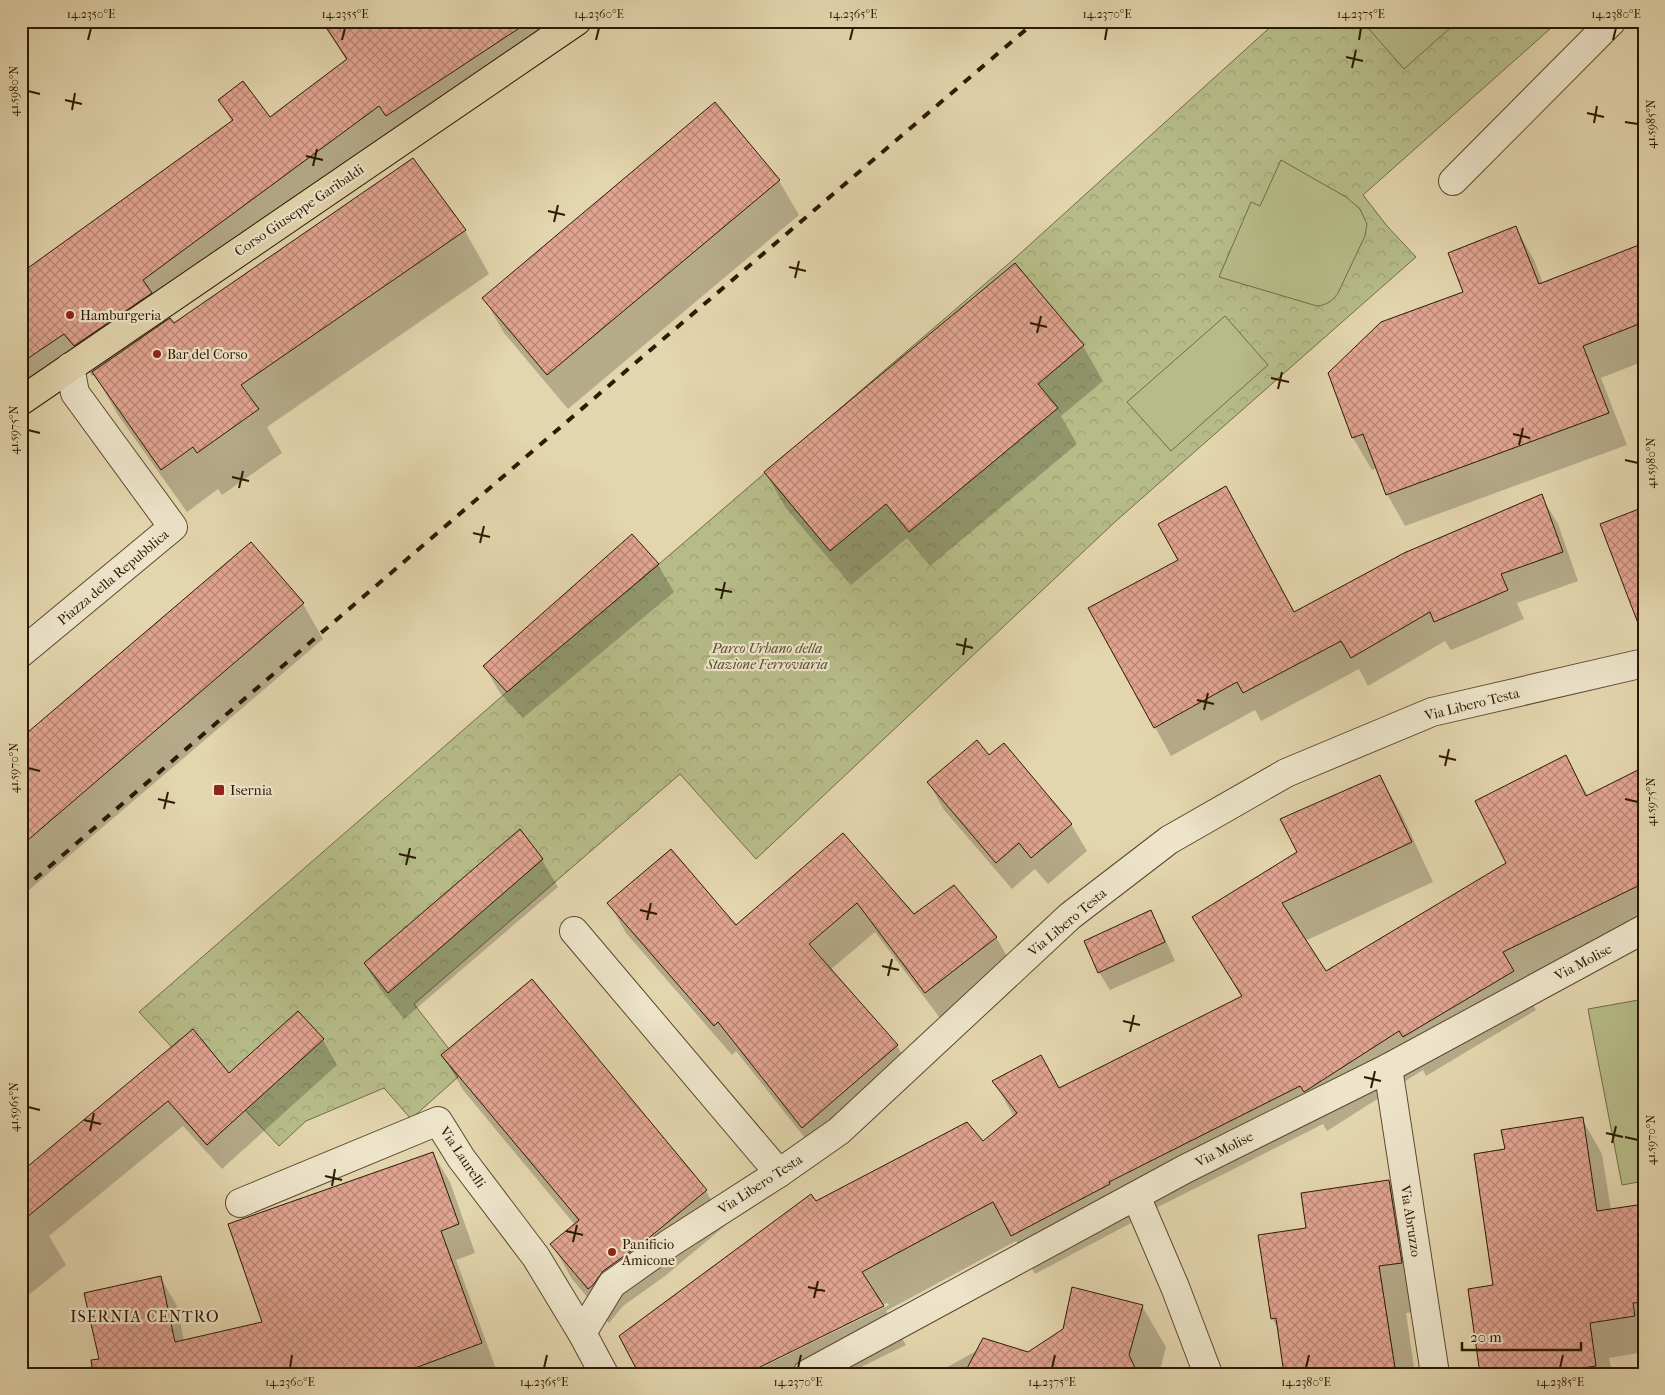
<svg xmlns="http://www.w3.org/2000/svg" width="1665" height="1395" viewBox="0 0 1665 1395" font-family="'IM FELL French Canon',serif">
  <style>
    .park { fill: url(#park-crowns); stroke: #716b46 }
    .pitch { fill: #b6bc88; stroke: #716b46 }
    .shadow { fill: #0003 }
    .building { fill: url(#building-cross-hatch); stroke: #2c1a03 }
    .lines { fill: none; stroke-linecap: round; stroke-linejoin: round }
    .minor-casing { stroke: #5a492e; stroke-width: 30 }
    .major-casing { stroke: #2c1a03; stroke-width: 30 }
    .minor { stroke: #ede4ca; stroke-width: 28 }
    .major { stroke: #e3d5ad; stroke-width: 28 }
    .rail { stroke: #2c1a03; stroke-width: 4; stroke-dasharray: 9 9; stroke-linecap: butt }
    .ticks { fill: none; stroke: #2c1a03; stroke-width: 2 }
    .poi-dot { fill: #8f2418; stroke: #ede4ca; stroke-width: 2 }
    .labels { text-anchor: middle; stroke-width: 4.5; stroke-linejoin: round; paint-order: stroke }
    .street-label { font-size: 14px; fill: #2c1a03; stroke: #ede4ca }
    .poi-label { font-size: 14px; fill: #2c1a03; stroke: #ede4ca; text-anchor: start }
    .park-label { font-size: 14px; font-style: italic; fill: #554b2b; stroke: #ede4ca }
    .quarter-label { font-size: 16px; letter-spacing: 1px; fill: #2c1a03; stroke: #ede4ca }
    .neatline { fill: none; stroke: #2c1a03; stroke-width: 2 }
    .ticks-label { font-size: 12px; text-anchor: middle; fill: #2c1a03 }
  </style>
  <defs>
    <pattern id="park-crowns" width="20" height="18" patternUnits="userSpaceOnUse" patternTransform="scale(1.25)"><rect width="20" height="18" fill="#b6bc88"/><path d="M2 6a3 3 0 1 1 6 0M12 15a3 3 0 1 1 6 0" fill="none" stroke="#9da174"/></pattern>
    <pattern id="building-cross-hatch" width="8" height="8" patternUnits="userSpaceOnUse" patternTransform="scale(1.25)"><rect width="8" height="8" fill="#e2a492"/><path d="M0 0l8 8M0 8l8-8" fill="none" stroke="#b78575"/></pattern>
  </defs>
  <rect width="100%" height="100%" fill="#e3d5ad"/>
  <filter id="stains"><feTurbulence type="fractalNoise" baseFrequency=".004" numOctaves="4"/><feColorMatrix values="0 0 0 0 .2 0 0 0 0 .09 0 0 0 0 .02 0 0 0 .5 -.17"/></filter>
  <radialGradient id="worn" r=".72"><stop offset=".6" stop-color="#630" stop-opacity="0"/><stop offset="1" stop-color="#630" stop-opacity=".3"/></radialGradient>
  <polygon class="park" points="1277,21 1559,21 1363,195 1387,226 1416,257 1116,521 756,859 680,774 414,1004 449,1049 441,1055 458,1077 411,1119 384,1088 306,1121 279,1146 245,1110 207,1145 181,1116 211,1089 139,1012 523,678 659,564 1014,259"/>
  <g class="pitch">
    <polygon points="1362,21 1458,21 1404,69"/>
    <path d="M1281 160 1346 197 1360 209 1367 224 1365 236 1338 293C1332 301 1327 305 1317 306L1219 277 1251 202 1260 206Z"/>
    <polygon points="1225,316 1268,365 1171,451 1127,402"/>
    <polygon points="1644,999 1644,1181 1622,1185 1588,1009"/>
  </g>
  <g class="shadow">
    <polygon points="21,21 28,21 21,26"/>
    <polygon points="321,21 594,21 161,311 167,322 173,325 413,160 465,231 489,274 267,427 282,453 222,495 218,489 187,512 118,415 95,375 92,376 83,364 21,406 21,275 232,122 219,100 269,119 347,61"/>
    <polygon points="779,181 799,215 568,409 504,333 484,298"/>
    <polygon points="1516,228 1534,260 1543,283 1644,245 1644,361 1601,378 1627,445 1405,526 1387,494 1377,468 1372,470 1353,438 1329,374 1465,293"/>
    <polygon points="1015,265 1083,346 1103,381 1061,416 1077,444 930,566 907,538 851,585 785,507 765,472"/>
    <polygon points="1541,496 1558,524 1578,581 1517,603 1524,619 1451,650 1445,641 1368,686 1359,669 1261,721 1255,710 1171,756 1155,727 1179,560 1242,517 1295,613"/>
    <polygon points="632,536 658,565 674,592 523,718 500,693 484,666"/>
    <polygon points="250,543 303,604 323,639 21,897 21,740"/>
    <polygon points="989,757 1071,824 1087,851 1048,884 1035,869 1012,889 944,810 929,783"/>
    <polygon points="1565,757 1588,796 1644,768 1644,933 1525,992 1536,1010 1426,1076 1423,1070 1327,1131 1323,1124 1130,1221 1131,1223 1035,1274 1016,1241 886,1311 906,1345 847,1374 748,1374 889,1305 887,1303 743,1374 816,1203 983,1143 1014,1117 994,1081 1059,1089 1242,998 1194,918 1298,852 1379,776 1402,815 1433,882 1305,941 1326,973 1508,864"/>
    <polygon points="520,831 542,860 558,887 404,1019 381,990 365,964"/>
    <polygon points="843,834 914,916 996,937 1013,967 943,1022 875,932 830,970 897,1046 915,1076 820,1157 736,1051 732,1055 626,933 609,903 736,926"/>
    <polygon points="1151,912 1161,930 1175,961 1110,990 1099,972"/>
    <polygon points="193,1031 229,1075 323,1040 337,1065 222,1169 183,1126 49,1236 66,1265 21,1301 21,1172"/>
    <polygon points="443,1055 706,1191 726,1225 665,1276 623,1306 609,1323 572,1279 552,1244 575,1225 463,1090"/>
    <polygon points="1582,1119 1602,1154 1611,1210 1644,1205 1644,1352 1609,1358 1612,1374 1482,1374 1495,1286 1506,1150"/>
    <polygon points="433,1154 450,1182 475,1253 456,1260 498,1374 56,1374 101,1364 160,1277 177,1306 184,1341 264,1323"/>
    <polygon points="1389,1181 1416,1229 1429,1311 1406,1313 1415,1374 1285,1374 1279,1331 1272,1318 1308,1229"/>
    <polygon points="1142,1306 1166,1347 1159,1374 935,1374 978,1350 1028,1354"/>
  </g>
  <g class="building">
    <polygon points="322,21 530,21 386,116 379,106 143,280 152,293 74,346 64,334 21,363 21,273 233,120 218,100 243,81 270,117 347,59"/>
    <polygon points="715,102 780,180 547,375 482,298"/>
    <polygon points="413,158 466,230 241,385 259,409 197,453 193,447 161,470 92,372 170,318 174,323"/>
    <polygon points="1516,226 1539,284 1644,243 1644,322 1583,346 1609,413 1386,495 1363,434 1352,438 1328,373 1381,322 1463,292 1448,253"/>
    <polygon points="1015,263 1084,345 1038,384 1058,408 909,532 886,504 830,551 764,472"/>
    <polygon points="1226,486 1294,612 1404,553 1542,494 1563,552 1501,574 1508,590 1434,622 1430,612 1351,658 1341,641 1243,693 1237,682 1154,728 1088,608 1178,560 1158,524"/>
    <polygon points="1644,507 1644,630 1641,631 1600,524"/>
    <polygon points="632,534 659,564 507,692 483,666"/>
    <polygon points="251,542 304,603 21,846 21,738"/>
    <polygon points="977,740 989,755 1004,743 1072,824 1031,858 1019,843 996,863 927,782"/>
    <polygon points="1566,755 1586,796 1644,767 1644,883 1503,952 1514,971 1403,1037 1399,1031 1304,1092 1300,1086 1109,1182 1110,1184 1011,1236 993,1202 862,1272 884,1306 746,1374 639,1374 619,1336 811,1194 816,1201 967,1122 983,1141 1017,1113 992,1081 1041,1055 1059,1088 1242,996 1192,917 1297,852 1280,819 1380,775 1412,842 1282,903 1326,971 1506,863 1475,801"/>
    <polygon points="520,829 543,859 388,993 364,963"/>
    <polygon points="843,833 914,914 954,885 997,937 925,993 857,903 809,944 898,1045 802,1128 718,1022 714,1026 607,903 671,849 736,925"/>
    <polygon points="1151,910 1165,942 1098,973 1084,941"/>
    <polygon points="532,979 707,1190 645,1241 603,1271 593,1285 588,1289 550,1244 579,1220 441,1055"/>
    <polygon points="298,1011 324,1039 207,1145 168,1101 21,1222 21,1172 193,1029 229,1073"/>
    <polygon points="1583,1117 1597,1211 1644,1204 1644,1302 1633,1303 1635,1316 1590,1323 1596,1366 1541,1374 1480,1374 1468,1289 1493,1285 1474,1154 1505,1149 1501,1130"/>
    <polygon points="433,1152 459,1224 441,1231 482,1343 399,1374 93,1374 91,1360 99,1359 84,1293 161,1276 175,1342 262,1322 228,1224"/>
    <polygon points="1389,1180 1402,1263 1379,1266 1396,1374 1284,1374 1276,1318 1271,1319 1258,1235 1306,1228 1301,1193"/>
    <polygon points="1072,1287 1143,1305 1129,1355 1138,1374 964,1374 983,1338 1028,1352 1063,1329"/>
  </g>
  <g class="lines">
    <defs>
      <g id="minor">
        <polyline points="1453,181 1612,21"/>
        <polyline points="21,653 173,527 75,393 70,367"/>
        <polyline points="574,931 779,1173"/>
        <polyline points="1388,1068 1435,1374"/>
        <polyline points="1136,1196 1175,1287 1208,1374"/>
        <polyline points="240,1203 438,1121 461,1158 536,1257 582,1333 604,1374"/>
        <polyline points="582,1333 612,1284 670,1243 779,1173 839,1131 1070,916 1169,840 1286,773 1432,712 1644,663"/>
        <polyline points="807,1374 1185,1169 1388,1068 1644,929"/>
      </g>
      <polyline id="major" points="21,401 577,21"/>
    </defs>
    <use href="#minor" class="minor-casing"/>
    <use href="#major" class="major-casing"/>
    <use href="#minor" class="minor"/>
    <use href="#major" class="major"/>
    <polyline class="rail" points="21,891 634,364 1036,21"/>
  </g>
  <path class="ticks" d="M88 40 91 28M342 40 345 28M596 40 599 28M850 40 853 28M1105 40 1107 28M1359 40 1361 28M1613 40 1616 28M1346 57 1363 61M1352 68 1356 50M28 91 40 94M65 100 82 104M72 110 75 93M1587 113 1604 117M1625 122 1638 124M1594 123 1597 106M306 156 323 160M313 166 317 149M548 211 565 215M554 222 558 205M789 267 806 271M795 278 799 261M1030 323 1047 327M1037 333 1041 316M1271 378 1289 382M1278 389 1282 372M28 430 40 433M1513 434 1530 438M1519 445 1523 428M1625 460 1638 463M232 477 249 481M239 488 243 471M473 533 490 537M480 543 484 526M715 589 732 592M721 599 725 582M956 644 973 648M963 655 966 638M1197 700 1214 704M1204 710 1208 693M1439 756 1456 760M1445 766 1449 749M28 768 40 771M158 799 175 803M1625 799 1638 802M164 809 168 792M399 854 416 858M406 865 410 848M640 910 657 914M647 920 651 903M882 966 899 970M888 976 892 959M1123 1021 1140 1025M1130 1032 1134 1015M1364 1077 1381 1081M1371 1088 1375 1071M28 1107 40 1110M84 1120 101 1124M90 1131 94 1113M1606 1133 1623 1137M1625 1137 1638 1140M1612 1143 1616 1126M325 1176 342 1180M332 1186 335 1169M566 1231 583 1235M573 1242 577 1225M808 1287 825 1291M814 1298 818 1281M290 1368 292 1355M544 1368 547 1355M798 1368 801 1355M1052 1368 1055 1355M1306 1368 1309 1355M1560 1368 1563 1355"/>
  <g class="poi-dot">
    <circle cx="70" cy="315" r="5"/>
    <circle cx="157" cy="354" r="5"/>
    <rect x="213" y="784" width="12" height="12" rx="2.5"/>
    <circle cx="612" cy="1252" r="5"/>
  </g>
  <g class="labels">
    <g class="street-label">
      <text transform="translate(299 210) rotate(-34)" y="5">Corso Giuseppe Garibaldi</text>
      <text transform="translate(113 577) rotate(-40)" y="5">Piazza della Repubblica</text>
      <text transform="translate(1472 704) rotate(-14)" y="5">Via Libero Testa</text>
      <text transform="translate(1067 922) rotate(-40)" y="5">Via Libero Testa</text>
      <text transform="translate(1583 962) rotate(-28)" y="5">Via Molise</text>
      <text transform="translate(1224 1149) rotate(-27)" y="5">Via Molise</text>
      <text transform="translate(463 1157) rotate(56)" y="5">Via Laurelli</text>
      <text transform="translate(760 1184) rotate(-33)" y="5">Via Libero Testa</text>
      <text transform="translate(1411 1221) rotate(81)" y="5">Via Abruzzo</text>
    </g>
    <g class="poi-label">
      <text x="80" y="320">Hamburgeria</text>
      <text x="167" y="359">Bar del Corso</text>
      <text x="230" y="795">Isernia</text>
      <text x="622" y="1249">Panificio<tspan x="622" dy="16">Amicone</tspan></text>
    </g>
    <g class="park-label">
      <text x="767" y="653">Parco Urbano della<tspan x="767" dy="16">Stazione Ferroviaria</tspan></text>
    </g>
    <g class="quarter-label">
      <text x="145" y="1322">ISERNIA CENTRO</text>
    </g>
  </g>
  <rect width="1665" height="1395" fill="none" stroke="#e3d5ad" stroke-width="55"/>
  <path d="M1462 1342v8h119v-8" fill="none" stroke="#2c1a03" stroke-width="2.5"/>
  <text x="1470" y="1342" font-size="15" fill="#2c1a03" stroke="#ede4ca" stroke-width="4" paint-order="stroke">20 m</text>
  <rect x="28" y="28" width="1610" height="1340" class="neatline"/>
  <g class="ticks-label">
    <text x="91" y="18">14.2350°E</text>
    <text x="345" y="18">14.2355°E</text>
    <text x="599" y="18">14.2360°E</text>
    <text x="853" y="18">14.2365°E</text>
    <text x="1107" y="18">14.2370°E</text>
    <text x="1361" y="18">14.2375°E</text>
    <text x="1616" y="18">14.2380°E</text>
    <text transform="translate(14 91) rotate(-90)" y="4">41.5980°N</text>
    <text transform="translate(1651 124) rotate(-90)" y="4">41.5985°N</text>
    <text transform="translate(14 430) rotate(-90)" y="4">41.5975°N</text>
    <text transform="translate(1651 463) rotate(-90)" y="4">41.5980°N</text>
    <text transform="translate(14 768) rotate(-90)" y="4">41.5970°N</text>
    <text transform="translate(1651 802) rotate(-90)" y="4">41.5975°N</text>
    <text transform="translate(14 1107) rotate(-90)" y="4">41.5965°N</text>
    <text transform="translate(1651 1140) rotate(-90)" y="4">41.5970°N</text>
    <text x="290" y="1386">14.2360°E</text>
    <text x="544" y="1386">14.2365°E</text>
    <text x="798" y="1386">14.2370°E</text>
    <text x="1052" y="1386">14.2375°E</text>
    <text x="1306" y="1386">14.2380°E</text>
    <text x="1560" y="1386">14.2385°E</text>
  </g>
  <rect width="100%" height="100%" filter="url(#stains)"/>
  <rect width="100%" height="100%" fill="url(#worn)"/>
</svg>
